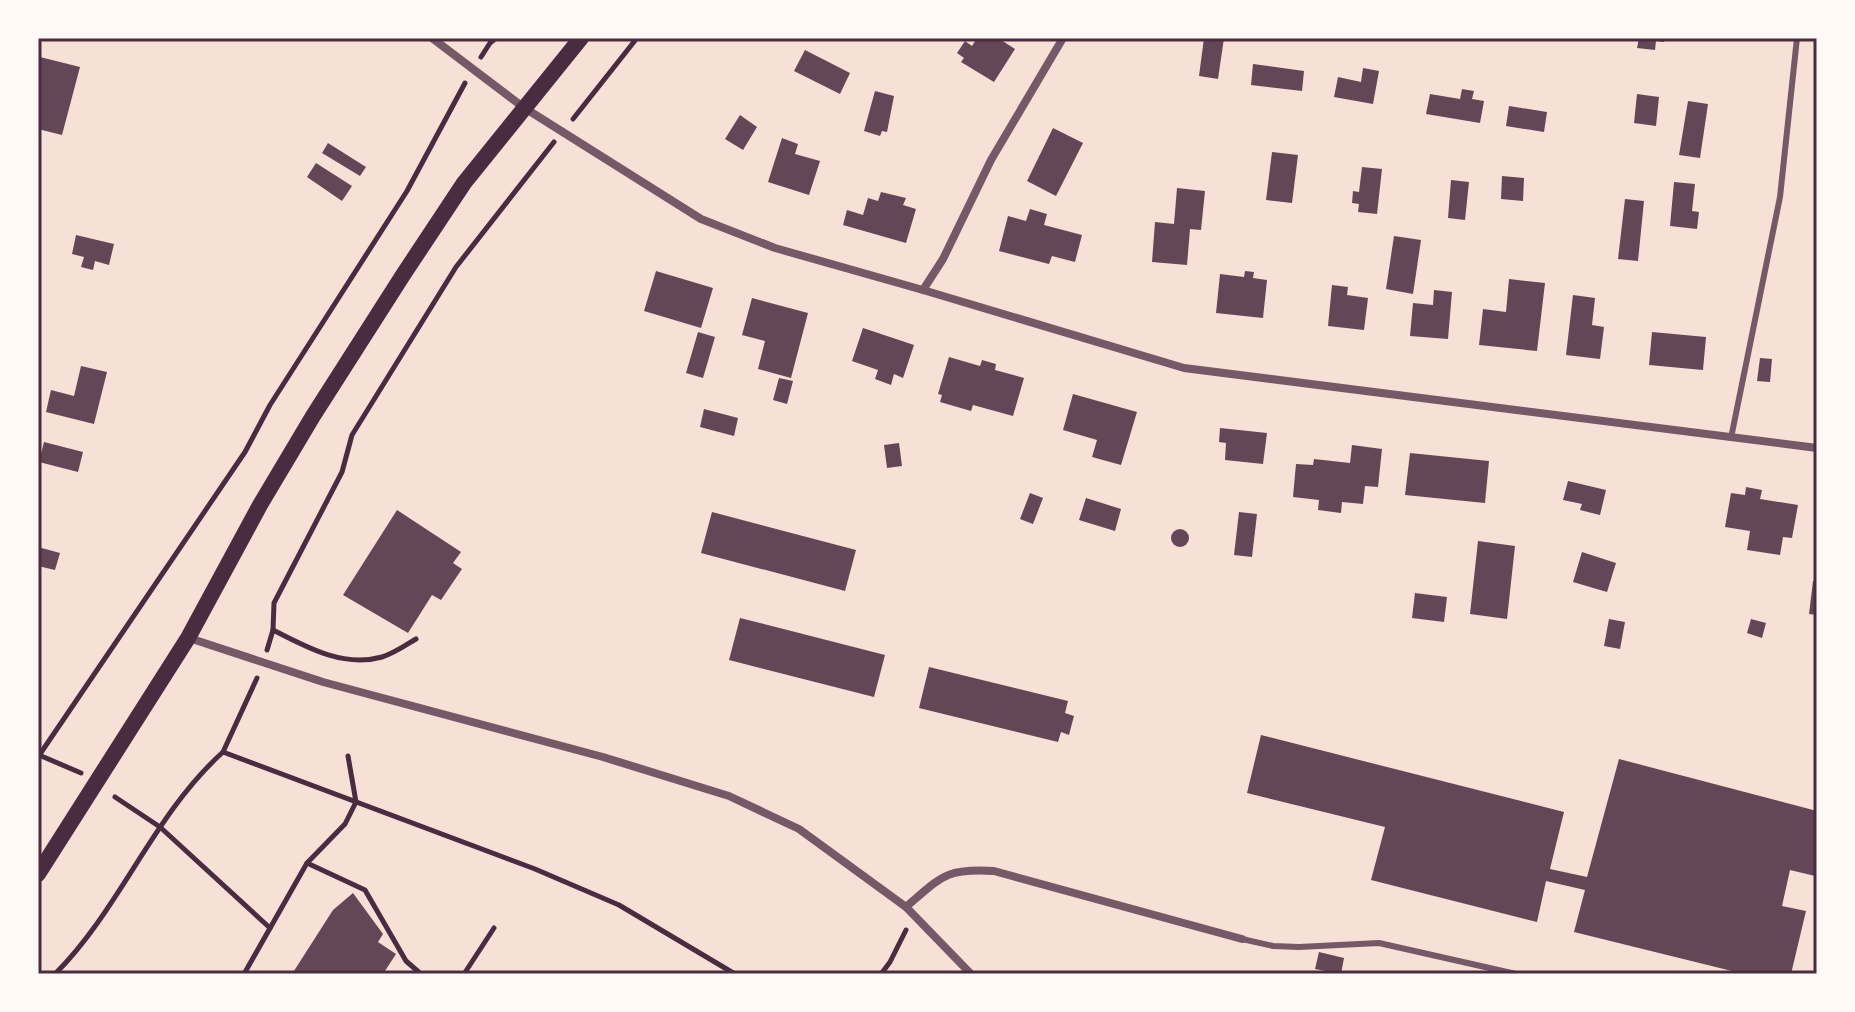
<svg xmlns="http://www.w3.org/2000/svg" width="1855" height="1012" viewBox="0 0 1855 1012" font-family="'Space Grotesk',sans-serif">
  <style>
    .building { fill: #644757 }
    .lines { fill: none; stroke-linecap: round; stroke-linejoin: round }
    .path { stroke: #4a2c40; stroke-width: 5 }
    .service { stroke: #755966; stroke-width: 6 }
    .minor { stroke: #755966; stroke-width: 8 }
    .secondary { stroke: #4a2c40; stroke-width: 16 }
    .neatline { fill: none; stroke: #4a2c40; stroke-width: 3 }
  </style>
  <rect width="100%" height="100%" fill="#f7e1d7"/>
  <g class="building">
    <polygon points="977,38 998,38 1015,49 994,82 961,62 964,58 957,53 965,41 972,46"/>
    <polygon points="1204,38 1224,38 1218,79 1199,76"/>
    <polygon points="1639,38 1665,38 1664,42 1656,41 1655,50 1637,48"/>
    <polygon points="805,50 850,73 840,94 794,71"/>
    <polygon points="40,57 80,67 62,135 38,129"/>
    <polygon points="1253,64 1304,71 1302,91 1251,85"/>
    <polygon points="1363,68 1379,71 1373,104 1334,97 1338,77 1361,82"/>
    <polygon points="1462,89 1474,91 1472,99 1484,101 1480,123 1426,114 1430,94 1460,99"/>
    <polygon points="875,91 894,96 887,132 882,131 880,136 864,131"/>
    <polygon points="1637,94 1659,97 1656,126 1634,123"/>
    <polygon points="1688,101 1708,104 1700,158 1679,155"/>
    <polygon points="1509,106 1547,112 1544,132 1506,126"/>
    <polygon points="740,115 757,127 743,150 725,139"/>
    <polygon points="1053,128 1083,143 1056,196 1027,181"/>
    <polygon points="782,138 798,144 795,154 820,161 809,195 768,182"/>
    <polygon points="328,143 366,167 360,176 322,153"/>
    <polygon points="1272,152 1298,155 1292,203 1266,200"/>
    <polygon points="316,163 352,186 342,201 307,177"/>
    <polygon points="1362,167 1382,169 1377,214 1358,212 1359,204 1352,203 1353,191 1359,192"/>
    <polygon points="1502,176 1524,178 1523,201 1501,199"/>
    <polygon points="1451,180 1469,182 1465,220 1448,218"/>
    <polygon points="1674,182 1695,184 1692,211 1699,212 1697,229 1670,226"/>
    <polygon points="1177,188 1205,191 1201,230 1190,229 1187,265 1152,262 1155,222 1174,224"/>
    <polygon points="881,192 906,198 903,205 916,209 906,243 843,225 847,210 863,215 868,198 878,201"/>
    <polygon points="1625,199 1644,201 1638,261 1618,259"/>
    <polygon points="1030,209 1047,214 1044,225 1082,235 1075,262 1052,256 1049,264 999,251 1008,216 1026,221"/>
    <polygon points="76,235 114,244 109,265 95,261 93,270 81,267 84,257 72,254"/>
    <polygon points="1394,236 1421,240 1413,294 1386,289"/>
    <polygon points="656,271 713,288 701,328 644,311"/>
    <polygon points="1245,271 1254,272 1253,278 1267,280 1263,318 1216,313 1220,274 1244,277"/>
    <polygon points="1509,279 1545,283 1537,351 1479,345 1483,309 1506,312"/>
    <polygon points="1332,285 1348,287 1347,295 1368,298 1364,330 1328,326"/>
    <polygon points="1434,290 1452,292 1448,339 1410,336 1413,303 1433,305"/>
    <polygon points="1573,295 1595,298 1592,325 1604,327 1600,359 1566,355"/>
    <polygon points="752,298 808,313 791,378 758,369 765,341 742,335"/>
    <polygon points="863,328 914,345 903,378 894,374 891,385 875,379 878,370 852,361"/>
    <polygon points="698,332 715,337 703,378 686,373"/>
    <polygon points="1652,332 1706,337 1703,370 1649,365"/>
    <polygon points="949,357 980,366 982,360 996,364 995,370 1024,378 1013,416 973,405 971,411 940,402 942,395 938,394"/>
    <polygon points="1760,358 1772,359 1770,382 1757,381"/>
    <polygon points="81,366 107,372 94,424 46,412 51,390 74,396"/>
    <polygon points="779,378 793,381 787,404 773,400"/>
    <polygon points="1073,394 1137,412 1121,465 1092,457 1097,440 1063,430"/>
    <polygon points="704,409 738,418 734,436 700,427"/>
    <polygon points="1220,428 1267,433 1263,464 1225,460 1226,443 1219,442"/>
    <polygon points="44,442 83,452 78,472 39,462"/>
    <polygon points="899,443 902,466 887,468 884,445"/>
    <polygon points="1352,445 1382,449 1378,487 1365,486 1363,504 1342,502 1341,513 1318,510 1319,500 1293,497 1296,464 1313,465 1314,459 1350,463"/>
    <polygon points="1410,453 1489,461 1485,503 1405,495"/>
    <polygon points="1568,481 1606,490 1600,515 1580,510 1582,504 1563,500"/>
    <polygon points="1746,487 1762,490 1760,499 1798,505 1792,538 1783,537 1780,555 1747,550 1750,531 1725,527 1731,493 1745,495"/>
    <polygon points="1030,493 1043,498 1033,524 1020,519"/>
    <polygon points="1086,498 1121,509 1115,531 1079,520"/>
    <polygon points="397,510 461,552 453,563 462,569 441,600 432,595 408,633 343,595"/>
    <polygon points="712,512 856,550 845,591 701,553"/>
    <polygon points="1239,512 1257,514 1252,557 1234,555"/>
    <circle cx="1180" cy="538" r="9"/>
    <polygon points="1478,541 1515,546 1507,619 1470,614"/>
    <polygon points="38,547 60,553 55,570 38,566"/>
    <polygon points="1582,552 1616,563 1607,592 1573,582"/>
    <polygon points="1813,581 1817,582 1817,615 1809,614"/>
    <polygon points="1415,593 1447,597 1444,622 1412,618"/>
    <polygon points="740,618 885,655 874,697 729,660"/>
    <polygon points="1609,619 1625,622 1620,649 1604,646"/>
    <polygon points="1751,619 1766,623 1762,638 1747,633"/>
    <polygon points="929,667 1068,701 1065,713 1074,716 1069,735 1061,732 1058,742 919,708"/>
    <polygon points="1261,735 1564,812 1550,869 1587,877 1619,759 1817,811 1815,876 1790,870 1782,906 1806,911 1791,974 1744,974 1574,932 1585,890 1546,881 1537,922 1371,880 1385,827 1247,793"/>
    <polygon points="353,893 383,934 378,942 396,954 383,974 292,974 333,910"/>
    <polygon points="1319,952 1344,958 1341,974 1315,969"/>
  </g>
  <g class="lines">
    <g class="path">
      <polyline points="543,38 544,38"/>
      <polyline points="481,57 490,43 496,38"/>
      <polyline points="573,119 637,38"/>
      <path d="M273 630C306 647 343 668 382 657 393 654 406 645 416 639"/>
      <polyline points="267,650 273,630 274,603 342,472 352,435 456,267 554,142"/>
      <polyline points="223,752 257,678"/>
      <polyline points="39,755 81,773"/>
      <polyline points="38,757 245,452 270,405 407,191 465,83"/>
      <polyline points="115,797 160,827 270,928"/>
      <polyline points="307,863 365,890 406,961 421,974"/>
      <path d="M55 974C121 908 153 815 223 752L535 869 619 905 735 974"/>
      <polyline points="244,974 307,863 345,824 356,802 348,756"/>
      <polyline points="464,974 494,928"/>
      <polyline points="881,974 890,962 906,930"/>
    </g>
    <g class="service">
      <polyline points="1731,438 1780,197 1797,38"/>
      <polyline points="1242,939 1273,946 1299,947 1379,943 1516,974"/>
    </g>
    <g class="minor">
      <polyline points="432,38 523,107 701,219 775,248 923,290 1184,368 1817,448"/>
      <polyline points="923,290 943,259 991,160 1063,38"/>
      <polyline points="189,638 323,682 603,757 729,796 799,829 906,907 971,974"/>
      <path d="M906 907C942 876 946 868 994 871L1242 939"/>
    </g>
    <polyline class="secondary" points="38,874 188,638 260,505 313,416 403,275 464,183 581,38"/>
  </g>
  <rect width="1855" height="1012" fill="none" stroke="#fffaf5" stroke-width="80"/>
  <rect x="40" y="40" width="1775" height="932" class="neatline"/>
</svg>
